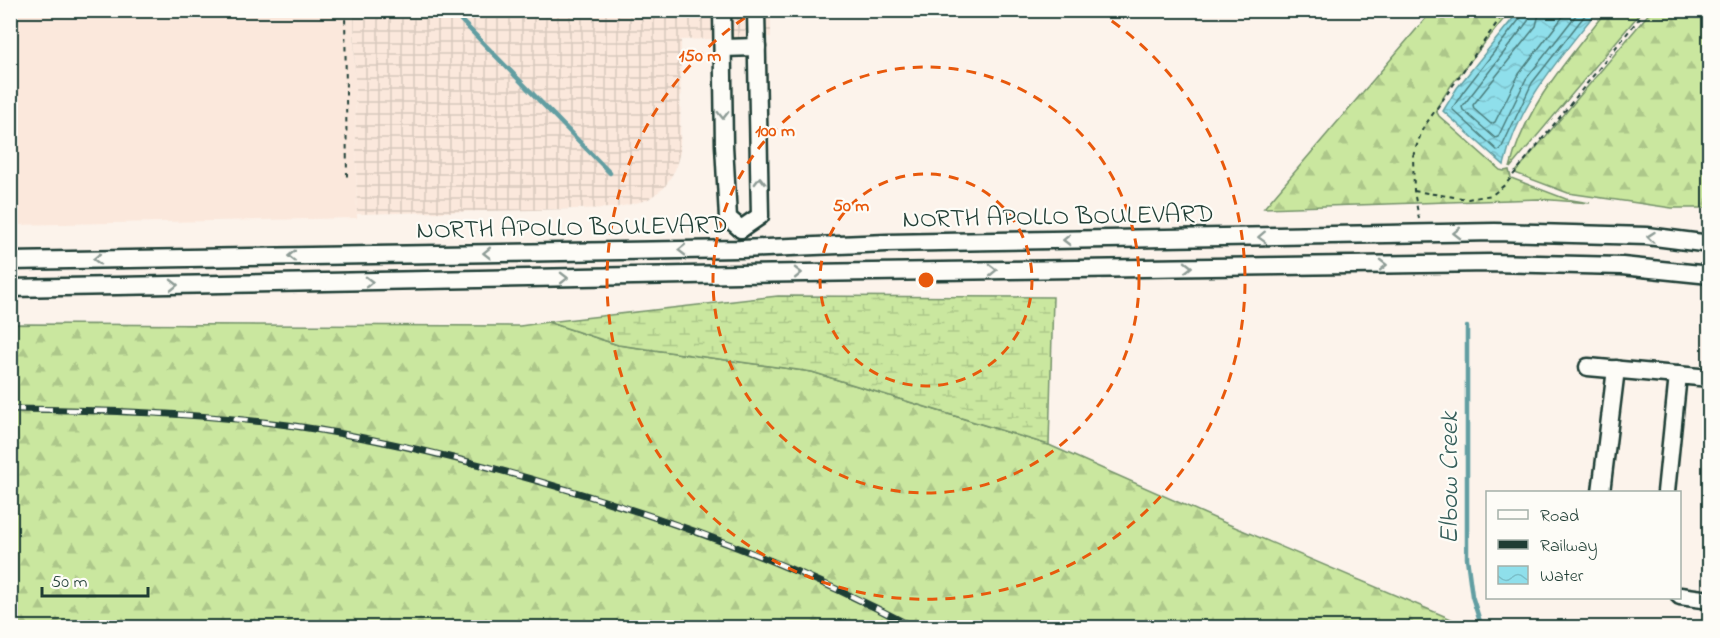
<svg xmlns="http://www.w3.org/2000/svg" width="1720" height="638" viewBox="0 0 1720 638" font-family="'Indie Flower',sans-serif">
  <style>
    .built { fill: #fbe8dc }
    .industrial { fill: url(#industrial-grid) }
    .forest { fill: url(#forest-firs); stroke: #74926a; stroke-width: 1.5 }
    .wetland { fill: url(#wetland-marsh); stroke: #74926a; stroke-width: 1.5 }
    .water { fill: url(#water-waves); stroke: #629ea2; stroke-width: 1.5 }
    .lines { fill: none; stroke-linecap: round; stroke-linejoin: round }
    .shore { stroke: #4c7e7d; stroke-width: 1.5 }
    .stream { stroke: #629ea2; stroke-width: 4.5 }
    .minor-casing { stroke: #1f3d34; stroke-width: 21 }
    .path { stroke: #1f3d34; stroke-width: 2; stroke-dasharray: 4.5 4.5; stroke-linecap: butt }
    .minor { stroke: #fdfcf7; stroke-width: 16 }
    .rail-casing { stroke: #1f3d34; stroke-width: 7 }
    .rail { stroke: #fdfcf7; stroke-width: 4.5; stroke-dasharray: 14; stroke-linecap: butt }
    .oneway { stroke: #8e9c96 }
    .ring { fill: none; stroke: #e8590c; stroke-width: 3; stroke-dasharray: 10 8 }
    .labels { text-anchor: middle; stroke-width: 4.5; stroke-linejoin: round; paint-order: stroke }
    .street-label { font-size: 26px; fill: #1f3d34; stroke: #fdfcf7 }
    .water-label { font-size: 27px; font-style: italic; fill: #355d59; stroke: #fdfcf7 }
    .centre { fill: #e8590c; stroke: #fdfcf7; stroke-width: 3 }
    .ring-label { font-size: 18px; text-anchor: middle; font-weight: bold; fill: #e8590c; stroke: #fdfcf7; stroke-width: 4.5; stroke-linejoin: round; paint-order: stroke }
  </style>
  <defs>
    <pattern id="industrial-grid" width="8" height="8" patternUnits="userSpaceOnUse" patternTransform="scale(1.5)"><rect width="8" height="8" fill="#fbe8dc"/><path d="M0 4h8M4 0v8" fill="none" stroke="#d7c8bd"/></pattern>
    <pattern id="forest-firs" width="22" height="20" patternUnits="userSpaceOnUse" patternTransform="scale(1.5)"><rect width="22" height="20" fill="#cae79f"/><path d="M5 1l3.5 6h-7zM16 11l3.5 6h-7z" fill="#adc78a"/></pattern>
    <pattern id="wetland-marsh" width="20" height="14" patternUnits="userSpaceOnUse" patternTransform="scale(1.5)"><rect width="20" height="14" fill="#cae79f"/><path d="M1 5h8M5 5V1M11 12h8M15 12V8" fill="none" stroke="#adc78a"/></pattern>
    <pattern id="water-waves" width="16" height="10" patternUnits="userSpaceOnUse" patternTransform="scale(1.5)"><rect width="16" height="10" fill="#8fdfeb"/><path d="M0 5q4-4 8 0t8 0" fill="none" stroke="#7bc0ca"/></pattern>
  </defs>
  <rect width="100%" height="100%" fill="#fcf3eb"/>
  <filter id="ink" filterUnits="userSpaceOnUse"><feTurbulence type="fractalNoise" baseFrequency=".0167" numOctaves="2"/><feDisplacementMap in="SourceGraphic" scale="12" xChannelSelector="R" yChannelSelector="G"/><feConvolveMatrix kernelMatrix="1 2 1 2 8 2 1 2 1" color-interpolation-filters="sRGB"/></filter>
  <g filter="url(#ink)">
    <polygon class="built" points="10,11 354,11 357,218 11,225"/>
    <polygon class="industrial" points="354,11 771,11 771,37 681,40 680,152 675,170 664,188 647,200 615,208 357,214"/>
    <g class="forest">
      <polygon points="1432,11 1510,11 1452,84 1437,107 1436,111 1439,116 1500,170 1504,171 1509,170 1511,178 1566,199 1590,203 1539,199 1264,208"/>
      <path d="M1606 11H1642L1510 168C1525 106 1568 59 1606 11Z"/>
      <polygon points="1651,11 1709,11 1709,208 1672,208 1568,193 1515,173"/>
      <polygon points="548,322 618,345 812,372 1049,445 1223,522 1470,627 11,628 11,324 520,326"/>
    </g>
    <polygon class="wetland" points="778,296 1053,297 1049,445 812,372 618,345 548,322"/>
    <path class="water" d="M1519 11H1597C1559 59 1518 104 1504 165L1443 111 1457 88Z"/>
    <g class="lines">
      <g class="shore">
        <polyline points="1523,10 1522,16 1463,92 1452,109 1498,151 1501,149 1532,83 1589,10"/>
        <polyline points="1531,10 1528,21 1462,107 1463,110 1495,138 1498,137 1526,79 1580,10"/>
        <polyline points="1540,10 1536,26 1473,105 1474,109 1491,124 1495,122 1519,74 1568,10"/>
      </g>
      <g class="stream">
        <polyline points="451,10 610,173"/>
        <polyline points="1467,327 1467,558 1472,596 1482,628"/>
      </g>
      <defs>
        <g id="minor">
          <polyline points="722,10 724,145 728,218 741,229"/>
          <polyline points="723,48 757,47"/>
          <polyline points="741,229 760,216 756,10"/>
          <polyline points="10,261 740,249 887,243 1495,232 1647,236 1710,244"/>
          <polyline points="10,288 740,274 1491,263 1622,266 1710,275"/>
          <polyline points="1588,367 1710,378"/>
          <polyline points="1601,492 1616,369"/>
          <polyline points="1666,492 1678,375"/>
          <polyline points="1680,596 1710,600"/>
        </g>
      </defs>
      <use href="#minor" class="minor-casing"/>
      <g class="path">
        <polyline points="345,10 347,178"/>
        <polyline points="1414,191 1468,199 1492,195 1506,184 1646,10"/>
        <polyline points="1419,219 1414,191 1413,156 1423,128 1506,10"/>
      </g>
      <use href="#minor" class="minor"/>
      <defs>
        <path id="rail" d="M10 409C103 410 196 413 288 425 379 438 468 460 555 486 679 522 800 567 915 628"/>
      </defs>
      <use href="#rail" class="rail-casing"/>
      <use href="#rail" class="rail"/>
    </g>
    <defs><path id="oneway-chevron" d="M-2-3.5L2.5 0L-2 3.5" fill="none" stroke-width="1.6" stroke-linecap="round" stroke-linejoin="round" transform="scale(1.5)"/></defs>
    <g class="oneway">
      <use href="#oneway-chevron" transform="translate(723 115) rotate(89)"/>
      <use href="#oneway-chevron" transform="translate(760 181) rotate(-91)"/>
      <use href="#oneway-chevron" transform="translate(1457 233) rotate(179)"/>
      <use href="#oneway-chevron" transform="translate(1262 237) rotate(178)"/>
      <use href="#oneway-chevron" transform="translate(1651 237) rotate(-174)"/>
      <use href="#oneway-chevron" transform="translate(1067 240) rotate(179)"/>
      <use href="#oneway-chevron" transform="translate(682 250) rotate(179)"/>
      <use href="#oneway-chevron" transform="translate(487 253) rotate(179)"/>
      <use href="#oneway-chevron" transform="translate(292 256) rotate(179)"/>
      <use href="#oneway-chevron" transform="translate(97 259) rotate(179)"/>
      <use href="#oneway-chevron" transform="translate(1383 265) rotate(-1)"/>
      <use href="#oneway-chevron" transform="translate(1188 267) rotate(-1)"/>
      <use href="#oneway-chevron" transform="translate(993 270) rotate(-1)"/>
      <use href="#oneway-chevron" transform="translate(798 273) rotate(-1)"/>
      <use href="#oneway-chevron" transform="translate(564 278) rotate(-1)"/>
      <use href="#oneway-chevron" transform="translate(369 282) rotate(-1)"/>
      <use href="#oneway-chevron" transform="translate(174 285) rotate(-1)"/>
    </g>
  </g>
  <g class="ring">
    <circle cx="926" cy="280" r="106"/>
    <circle cx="926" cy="280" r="213"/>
    <path d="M1097 11A319 319 0 1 1 755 11"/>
  </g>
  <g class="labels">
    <g class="street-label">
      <text transform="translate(1058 215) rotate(-1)" y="9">NORTH APOLLO BOULEVARD</text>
      <text transform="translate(572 226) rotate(-1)" y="9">NORTH APOLLO BOULEVARD</text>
    </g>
    <g class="water-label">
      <text transform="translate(1448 478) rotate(-90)" y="9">Elbow Creek</text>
    </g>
  </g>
  <circle cx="926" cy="280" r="9" class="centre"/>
  <g class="ring-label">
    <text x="700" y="61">150 m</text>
    <text x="775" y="136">100 m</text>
    <text x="851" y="211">50 m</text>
  </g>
  <rect width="1720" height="638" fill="none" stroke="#fdfcf7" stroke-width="36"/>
  <rect x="18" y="18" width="1684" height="602" fill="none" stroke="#1f3d34" stroke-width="2" filter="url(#ink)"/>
  <rect x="1486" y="491" width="195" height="108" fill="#fdfcf7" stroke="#a4b0a9" stroke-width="1.5"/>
  <rect x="1498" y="510" width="30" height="9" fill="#fdfcf7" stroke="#a4b0a9" stroke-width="1.5"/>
  <text x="1540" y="521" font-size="18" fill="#1f3d34">Road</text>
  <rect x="1498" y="540" width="30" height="9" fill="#1f3d34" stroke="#a4b0a9" stroke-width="1.5"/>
  <text x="1540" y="551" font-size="18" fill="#1f3d34">Railway</text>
  <rect x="1498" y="566" width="30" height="18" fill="url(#water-waves)" stroke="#a4b0a9" stroke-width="1.5"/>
  <text x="1540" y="581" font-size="18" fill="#1f3d34">Water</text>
  <path d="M42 587v9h106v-9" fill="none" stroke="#1f3d34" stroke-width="3"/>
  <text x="51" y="587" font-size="18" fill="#1f3d34" stroke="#fdfcf7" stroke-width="4.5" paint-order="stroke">50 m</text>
</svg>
